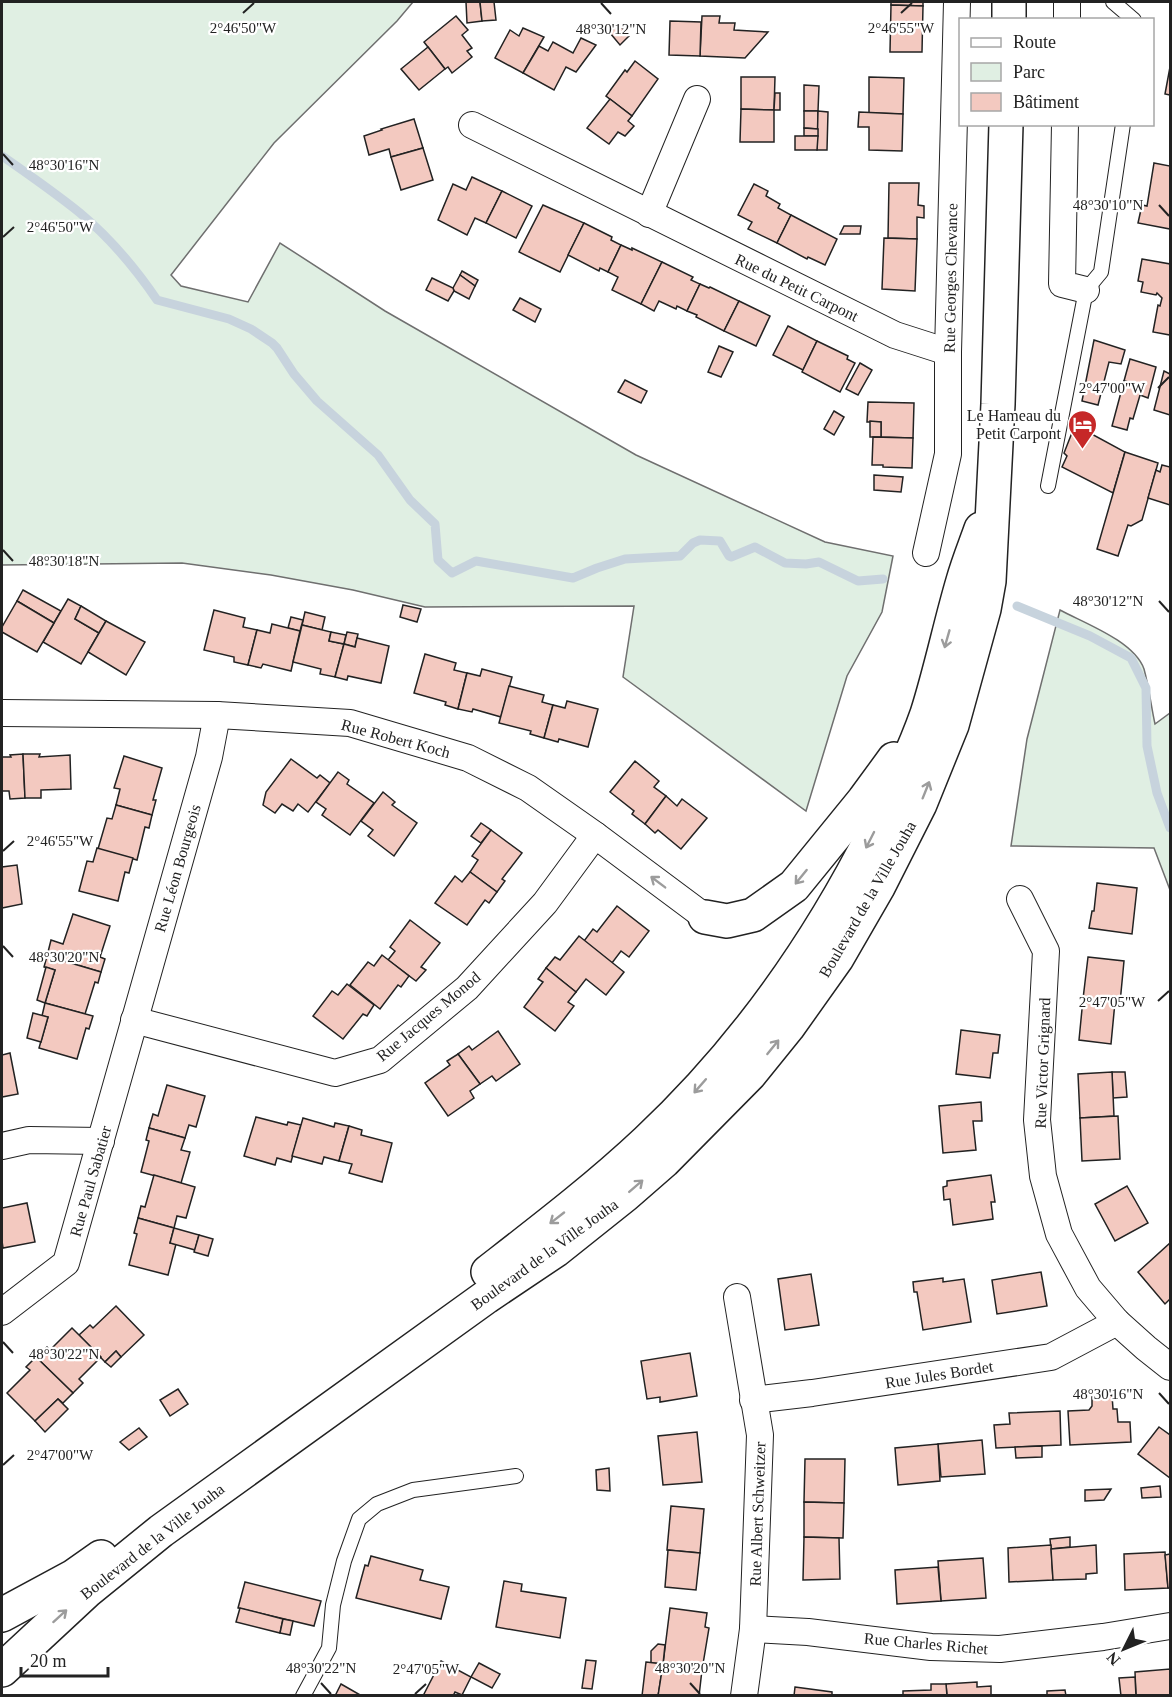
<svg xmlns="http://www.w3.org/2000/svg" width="1172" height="1697" viewBox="0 0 1172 1697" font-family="Georgia,serif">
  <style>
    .green { fill: #e0efe3; stroke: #6f6f6f; stroke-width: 1.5 }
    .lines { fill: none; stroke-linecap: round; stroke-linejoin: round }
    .stream { stroke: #c7d3dd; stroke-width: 9 }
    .building { fill: #f3c9c0; stroke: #222; stroke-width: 1.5 }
    .lane-casing { stroke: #222; stroke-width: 16 }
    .street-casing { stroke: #222; stroke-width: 28 }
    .secondary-casing { stroke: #222; stroke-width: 36 }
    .lane { stroke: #fff; stroke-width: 14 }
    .street { stroke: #fff; stroke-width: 26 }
    .secondary { stroke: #fff; stroke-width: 33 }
    .oneway { stroke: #9c9c9c }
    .ticks { fill: none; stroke: #222; stroke-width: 2 }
    .labels { text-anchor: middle; stroke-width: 4.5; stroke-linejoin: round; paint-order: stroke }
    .street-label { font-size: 16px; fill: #222; stroke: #fff }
    .poi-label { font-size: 16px; fill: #222; stroke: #fff; text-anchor: end }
    .ticks-label { font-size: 15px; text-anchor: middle; fill: #222; stroke: #fff; stroke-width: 4.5; stroke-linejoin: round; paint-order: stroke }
  </style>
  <rect width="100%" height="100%" fill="#fff"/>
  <g class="green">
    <polygon points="2,2 413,2 397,21 274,143 171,275 181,286 248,302 280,243 385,311 636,455 825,542 893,556 882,612 847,676 806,811 623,677 634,606 425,607 353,590 271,575 182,563 2,565"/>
    <path d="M1060 610C1084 623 1134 641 1144 669 1149 687 1151 706 1155 724L1170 713V890L1154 848 1011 846 1027 739Z"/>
  </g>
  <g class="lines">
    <g class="stream">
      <path d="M2 156C28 174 55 193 80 213 110 238 136 269 157 300L229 319 251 329 272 343 277 348 294 374 317 401 378 455 410 500 435 524 438 560 452 573 476 561 573 578 597 568 625 559 680 556 693 543 700 540 720 541 729 556 731 557 755 547 785 563 806 564 819 562 858 581 883 579"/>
      <polyline points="1017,606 1090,636 1131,658 1146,688 1147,746 1157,793 1170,828"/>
    </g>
  </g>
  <g class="building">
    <polygon points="466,2 480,2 482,21 467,23"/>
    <polygon points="480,2 494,2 496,20 482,21"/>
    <polygon points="891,2 923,2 923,6 891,5"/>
    <polygon points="891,5 923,6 922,52 890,52"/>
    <polygon points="456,16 468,30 462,35 472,48 467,51 472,57 452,73 448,67 445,69 424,42"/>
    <polygon points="702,16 720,16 719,23 735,23 734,30 768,32 745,58 700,56"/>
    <polygon points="670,21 701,22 700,56 669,55"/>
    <polygon points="618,23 629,36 620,45 610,33"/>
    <polygon points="523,28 544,37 523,73 495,58 510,30 519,36"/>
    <polygon points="581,38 596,45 576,72 566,67 554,90 523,73 539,46 548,51 553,42 573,53"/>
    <polygon points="428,47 445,69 419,90 401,69"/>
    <polygon points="635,61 658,79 632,116 606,96 625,70 627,72"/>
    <polygon points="1170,67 1170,95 1165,94"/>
    <polygon points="741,77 775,77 774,110 741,109"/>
    <polygon points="869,77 904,78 903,114 869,113"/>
    <polygon points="804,85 819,86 818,111 804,111"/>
    <polygon points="775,93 780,93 780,110 774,110"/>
    <polygon points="610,99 632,116 628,121 634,126 625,136 618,132 609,144 587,128"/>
    <polygon points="741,109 774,110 774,142 740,142"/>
    <polygon points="804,111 818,111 818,129 804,128"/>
    <polygon points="818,111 828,112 827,150 817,150"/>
    <polygon points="859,112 903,114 902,151 869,150 869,127 858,127"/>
    <polygon points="414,119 423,148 391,157 389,149 369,155 364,136 382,130 381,129"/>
    <polygon points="804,128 818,129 818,136 804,136"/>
    <polygon points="795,136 818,136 817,150 795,150"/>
    <polygon points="423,148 433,180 401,190 391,157"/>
    <polygon points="1154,163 1170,166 1170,229 1138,223 1142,205 1147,206"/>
    <polygon points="472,177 502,191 486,223 475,218 467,235 438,220 453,184 466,190"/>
    <polygon points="889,183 919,183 918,205 924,206 924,218 917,217 917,239 888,238"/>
    <polygon points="754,184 768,191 766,196 780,204 778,208 791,215 777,243 748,229 752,222 738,215"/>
    <polygon points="502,191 532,206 516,238 486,223"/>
    <polygon points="543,205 584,223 560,272 519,252"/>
    <polygon points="791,215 837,239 825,265 808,257 807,259 777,243"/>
    <polygon points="584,223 612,237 611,240 621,245 608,272 600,268 599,271 568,255"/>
    <polygon points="844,226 861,226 860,234 840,234"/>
    <polygon points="884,238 917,239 915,291 882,289"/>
    <polygon points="621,245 632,250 632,248 662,262 641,304 612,290 618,277 608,272"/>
    <polygon points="1142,259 1170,264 1170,335 1153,332 1158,305 1160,306 1162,298 1157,293 1156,295 1141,292 1143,282 1138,281"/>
    <polygon points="662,262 693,277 691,280 700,284 687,311 677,306 676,309 659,301 654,311 641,304"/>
    <polygon points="462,271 478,280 475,286 460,275"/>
    <polygon points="460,275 475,286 469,299 454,291 453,288"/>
    <polygon points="432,278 453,288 454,291 448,301 426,290"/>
    <polygon points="700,284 709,288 710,287 739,301 724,331 696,317 697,315 687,311"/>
    <polygon points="520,298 541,309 535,322 513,310"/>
    <polygon points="739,301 770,316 756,346 724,331"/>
    <polygon points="788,326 817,341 803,370 773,355"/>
    <polygon points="1094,340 1125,350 1121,364 1109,362 1098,405 1082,401"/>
    <polygon points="817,341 848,356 847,359 855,363 840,392 802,372"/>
    <polygon points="719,346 733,352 721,377 708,372"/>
    <polygon points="1130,359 1156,367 1148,398 1140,395 1143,385 1124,381"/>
    <polygon points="860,363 872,370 858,395 846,389"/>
    <polygon points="1164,371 1170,374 1170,415 1154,410"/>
    <polygon points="625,380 647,391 641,403 618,392"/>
    <polygon points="1124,381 1143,385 1133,419 1130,418 1127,430 1112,426"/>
    <polygon points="868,402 914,403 913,438 881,437 881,422 867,422"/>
    <polygon points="834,411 844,417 834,435 824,429"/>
    <polygon points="870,421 881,422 881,437 870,437"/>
    <polygon points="1075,425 1125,452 1113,493 1062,467 1067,456 1064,453"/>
    <polygon points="873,437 913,438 912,468 883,467 883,465 872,465"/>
    <polygon points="1125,452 1158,463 1142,520 1131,526 1128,525 1118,556 1097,549"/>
    <polygon points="1162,465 1170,467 1170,505 1148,498 1156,470 1160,472"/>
    <polygon points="874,475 903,477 901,492 874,490"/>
    <polygon points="23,590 61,611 54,623 17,601"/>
    <polygon points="68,599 81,606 75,619 99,633 81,664 43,642"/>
    <polygon points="17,601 54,623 37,652 2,632 2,627"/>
    <polygon points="403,605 421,609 417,622 400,617"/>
    <polygon points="81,606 106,621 99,633 75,619"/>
    <polygon points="214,610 245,618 243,627 257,630 248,665 234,662 234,657 204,650"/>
    <polygon points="305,612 325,617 322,630 302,625"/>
    <polygon points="291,617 303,620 300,631 288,628"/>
    <polygon points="106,621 145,642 126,675 88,652"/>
    <polygon points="272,624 300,631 291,671 263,664 261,668 248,665 257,630 270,633"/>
    <polygon points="302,625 331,632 329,641 344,644 335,677 320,674 321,669 293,662"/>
    <polygon points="331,632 346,635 344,644 329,641"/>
    <polygon points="347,632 358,634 355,647 344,644"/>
    <polygon points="357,638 389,646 381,683 348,676 347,680 335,677 344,644 355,647"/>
    <polygon points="425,654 456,663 454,670 467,673 458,709 445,705 446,702 414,693"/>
    <polygon points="482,669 512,677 501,717 473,709 472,712 458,709 467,673 480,676"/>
    <polygon points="509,686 544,695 542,702 553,705 544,738 530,734 531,731 499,723"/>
    <polygon points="567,701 598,709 588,747 559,739 558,742 544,738 553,705 565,708"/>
    <polygon points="23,754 25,798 10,799 9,791 2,791 2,757 11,757 10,755"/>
    <polygon points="23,754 40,754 39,757 70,755 71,789 41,790 41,798 25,798"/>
    <polygon points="124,756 162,768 153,800 156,800 152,815 116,805 120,789 114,788"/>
    <polygon points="291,759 317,778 320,775 330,783 308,812 298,804 293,811 282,804 275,813 263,805 266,792"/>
    <polygon points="635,761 659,781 654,787 666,796 645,824 632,814 634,811 610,792"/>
    <polygon points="338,772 349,780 347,784 374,803 350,835 322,815 326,809 316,802"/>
    <polygon points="383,792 395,802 392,805 417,823 394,856 368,836 373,830 361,821"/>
    <polygon points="666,796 677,806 682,799 707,818 681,849 658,830 655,833 645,824"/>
    <polygon points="116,805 152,815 149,828 145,827 137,860 98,849 107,818 112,819"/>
    <polygon points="481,823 491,830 481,843 471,836"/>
    <polygon points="491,830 522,853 502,879 505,881 497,892 470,872 478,860 472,856"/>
    <polygon points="97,848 133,858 129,873 125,872 118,901 79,891 87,861 93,862"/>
    <polygon points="17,865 22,904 2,908 2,867"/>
    <polygon points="470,872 497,892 489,903 485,900 467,925 435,903 455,876 462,882"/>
    <polygon points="1097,883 1137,888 1132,934 1089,928 1092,911 1094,911"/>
    <polygon points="617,906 649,931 629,957 621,951 612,963 584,941 593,929 597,932"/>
    <polygon points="73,914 110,926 100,957 105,959 101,972 47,956 51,940 63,944"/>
    <polygon points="410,920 440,943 421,967 426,970 416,981 388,960 395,951 390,947"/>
    <polygon points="579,936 624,972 606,995 586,979 576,992 546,968 555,957 560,960"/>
    <polygon points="382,955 409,976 401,987 398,985 380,1009 350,985 368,962 374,966"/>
    <polygon points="47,956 101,972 98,983 95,982 85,1014 45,1003 55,970 44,967"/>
    <polygon points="1088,957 1124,961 1120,1003 1083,999"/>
    <polygon points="46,967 55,970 45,1003 37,1000"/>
    <polygon points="546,968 576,992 568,1002 574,1006 555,1031 524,1007 543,982 538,979"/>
    <polygon points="347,984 374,1005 367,1016 363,1014 343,1039 313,1016 332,991 338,995"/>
    <polygon points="1083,999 1115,1002 1111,1044 1079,1040"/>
    <polygon points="45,1003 93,1016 89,1029 86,1028 77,1059 39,1048 48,1017 42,1016"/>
    <polygon points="33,1013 48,1017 41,1042 27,1038"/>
    <polygon points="961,1030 1000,1035 998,1053 993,1053 990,1078 956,1074"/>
    <polygon points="498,1031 520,1064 496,1081 492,1076 480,1084 458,1054 469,1046 472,1050"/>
    <polygon points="10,1053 18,1094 2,1097 2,1055"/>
    <polygon points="458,1054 480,1084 470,1091 474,1098 448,1116 425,1083 450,1065 447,1061"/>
    <polygon points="1112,1072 1125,1072 1127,1097 1113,1098"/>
    <polygon points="1112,1072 1114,1116 1080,1118 1078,1074"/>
    <polygon points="167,1085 205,1096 196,1127 189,1125 185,1138 149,1128 153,1114 158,1116"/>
    <polygon points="981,1102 982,1121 973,1121 976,1150 943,1153 939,1106"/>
    <polygon points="1118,1116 1120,1159 1082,1161 1080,1118"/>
    <polygon points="256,1117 287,1125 288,1122 301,1125 291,1162 277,1158 275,1165 244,1156"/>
    <polygon points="303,1118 334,1127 335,1123 349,1126 339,1161 324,1157 322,1164 292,1156"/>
    <polygon points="349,1126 362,1130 361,1135 392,1143 382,1182 349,1173 352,1164 339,1161"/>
    <polygon points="149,1128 185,1138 181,1150 190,1152 181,1183 141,1172 149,1141 146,1140"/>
    <polygon points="154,1175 195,1187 186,1218 177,1216 174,1228 138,1218 141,1206 145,1207"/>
    <polygon points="991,1175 995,1202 991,1202 993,1219 953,1225 950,1199 944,1200 943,1187 947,1186 947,1181"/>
    <polygon points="1127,1186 1148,1223 1115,1241 1095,1204"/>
    <polygon points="27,1203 35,1242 3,1248 2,1241 2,1208"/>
    <polygon points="138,1218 174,1228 170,1243 176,1244 168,1275 129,1265 137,1234 134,1233"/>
    <polygon points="174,1228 199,1235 195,1250 170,1243"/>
    <polygon points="199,1235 213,1239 208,1256 194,1252"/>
    <polygon points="1170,1243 1170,1299 1165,1304 1138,1272"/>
    <polygon points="1041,1272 1047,1306 997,1314 992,1280"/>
    <polygon points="811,1274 819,1325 785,1330 778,1279"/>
    <polygon points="943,1278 943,1282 964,1279 971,1322 923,1330 917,1292 914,1292 913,1282"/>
    <polygon points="116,1306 144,1335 121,1357 116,1351 105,1362 79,1335 90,1325 93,1328"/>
    <polygon points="72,1328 101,1357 79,1379 83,1383 73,1393 36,1357 47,1347 50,1350"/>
    <polygon points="116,1351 121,1357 111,1367 105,1362"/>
    <polygon points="690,1353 697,1396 660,1402 660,1397 647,1399 641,1361"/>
    <polygon points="36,1357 73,1393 63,1403 58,1399 35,1421 7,1393 30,1370 26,1367"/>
    <polygon points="178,1389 188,1404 170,1416 160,1400"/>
    <polygon points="1112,1395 1113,1409 1117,1409 1118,1422 1130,1422 1131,1442 1070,1445 1068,1411 1089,1410 1092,1406 1092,1397"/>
    <polygon points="58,1399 68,1409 45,1432 35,1421"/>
    <polygon points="1060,1411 1061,1445 996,1448 994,1425 1010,1424 1009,1413"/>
    <polygon points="1159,1427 1170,1435 1170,1478 1138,1454"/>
    <polygon points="139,1428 147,1437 129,1450 120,1442"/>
    <polygon points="697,1432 702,1482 663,1485 658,1436"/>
    <polygon points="982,1440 985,1474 941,1477 938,1444"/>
    <polygon points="938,1444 940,1481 898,1485 895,1448"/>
    <polygon points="1042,1446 1042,1457 1016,1458 1015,1447"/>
    <polygon points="805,1459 845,1459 844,1503 804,1502"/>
    <polygon points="609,1468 610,1491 597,1490 596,1470"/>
    <polygon points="1160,1486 1161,1497 1142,1498 1141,1488"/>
    <polygon points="1111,1489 1104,1500 1085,1501 1085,1490"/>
    <polygon points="804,1502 844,1503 843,1538 804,1537"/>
    <polygon points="671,1506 704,1509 700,1553 667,1550"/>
    <polygon points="804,1537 839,1538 840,1579 803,1580"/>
    <polygon points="1070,1537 1070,1547 1051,1549 1050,1539"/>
    <polygon points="1051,1545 1053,1580 1009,1582 1008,1548"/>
    <polygon points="1096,1545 1097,1573 1086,1574 1086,1579 1053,1580 1051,1549"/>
    <polygon points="668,1550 700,1553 696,1590 665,1587"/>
    <polygon points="1165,1552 1168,1588 1125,1590 1124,1554"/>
    <polygon points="1170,1554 1170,1588 1168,1588 1165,1555"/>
    <polygon points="371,1556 423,1570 420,1580 449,1587 441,1619 356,1598 365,1565 368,1566"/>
    <polygon points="983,1558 986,1598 941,1601 938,1561"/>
    <polygon points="938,1567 941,1601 897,1604 895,1570"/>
    <polygon points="504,1581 522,1584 521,1591 566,1598 560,1638 496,1627"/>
    <polygon points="245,1582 321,1601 314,1626 238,1608"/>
    <polygon points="240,1608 283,1619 280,1633 236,1622"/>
    <polygon points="670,1608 707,1613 705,1627 709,1628 702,1670 663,1664"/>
    <polygon points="283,1619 293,1621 290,1635 280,1633"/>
    <polygon points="658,1644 665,1645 663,1664 651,1663 651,1651"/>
    <polygon points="586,1660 596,1661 592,1689 582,1688"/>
    <polygon points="441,1661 471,1677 462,1695 455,1692 453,1696 423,1696"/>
    <polygon points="646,1662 663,1664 658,1696 642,1696"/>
    <polygon points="479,1663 500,1674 492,1688 471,1677"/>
    <polygon points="663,1664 702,1670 699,1696 658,1696"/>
    <polygon points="1170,1669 1170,1696 1136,1696 1135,1672"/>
    <polygon points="1135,1677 1136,1696 1121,1696 1119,1678"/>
    <polygon points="977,1682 977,1687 991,1686 991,1696 947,1696 946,1684"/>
    <polygon points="341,1684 362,1696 335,1696"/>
    <polygon points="931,1684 946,1684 947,1696 903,1696 903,1691 931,1690"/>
    <polygon points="795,1687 832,1692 832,1696 794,1696"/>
    <polygon points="1065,1690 1066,1696 1047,1696 1047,1691"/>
  </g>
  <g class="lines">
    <defs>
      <g id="lane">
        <polyline points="1113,2 1134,20"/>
        <polyline points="1048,486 1086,290 1101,272 1123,124"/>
        <polyline points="303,1696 329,1648 333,1605 344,1561 359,1519 377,1504 413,1490 516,1476"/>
      </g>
      <g id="street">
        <polyline points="1067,20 1067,2"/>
        <polyline points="1065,124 1062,284 1086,290"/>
        <polyline points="472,125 895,335 948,352"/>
        <polyline points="649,214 697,99"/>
        <polyline points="926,553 948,454 948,352 957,2"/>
        <polyline points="2,713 217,715 350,723 468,758 528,788 595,835 705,917"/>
        <polyline points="1020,899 1046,951 1037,1120 1043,1176 1059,1234 1088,1288 1117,1322 1146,1348 1170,1367"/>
        <polyline points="134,1020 335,1073 380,1060 467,988 545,903 595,835"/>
        <polyline points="2,1146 29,1140 101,1141"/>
        <polyline points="737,1297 760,1435 753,1629 744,1696"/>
        <polyline points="2,1312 66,1263 209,757 217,715"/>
        <polyline points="753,1400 812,1393 1051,1357 1117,1322"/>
        <polyline points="753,1629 808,1632 931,1647 1000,1649 1103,1637 1170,1626"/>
      </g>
      <g id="secondary">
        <polyline points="1009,20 1009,2"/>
        <polyline points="705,917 727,921 753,915 794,886 864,800 894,759"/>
        <path d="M488 1272C542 1230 597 1188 647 1141 741 1053 817 946 875 831 894 793 913 754 927 714 941 670 950 625 963 581 968 563 975 546 981 529"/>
        <polyline points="2,1615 74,1576 101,1557"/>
        <polyline points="2,1670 87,1591 161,1531 486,1297 556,1250 625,1195 664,1161 750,1074 788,1027 837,958 878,887 920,804 952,725 984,609 989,581 998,404 1006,124"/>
      </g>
    </defs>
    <use href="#lane" class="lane-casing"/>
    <use href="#street" class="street-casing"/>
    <use href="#secondary" class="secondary-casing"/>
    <use href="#lane" class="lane"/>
    <use href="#street" class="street"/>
    <use href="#secondary" class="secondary"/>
  </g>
  <defs><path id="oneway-shaft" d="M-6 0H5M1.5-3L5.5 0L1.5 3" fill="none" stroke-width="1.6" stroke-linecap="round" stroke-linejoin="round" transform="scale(1.5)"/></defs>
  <g class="oneway">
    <use href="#oneway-shaft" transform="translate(947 639) rotate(106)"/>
    <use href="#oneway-shaft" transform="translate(926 790) rotate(-68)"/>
    <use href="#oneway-shaft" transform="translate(870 840) rotate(117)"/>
    <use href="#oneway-shaft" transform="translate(801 877) rotate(129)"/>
    <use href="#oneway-shaft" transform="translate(658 882) rotate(-143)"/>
    <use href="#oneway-shaft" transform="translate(773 1047) rotate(-51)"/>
    <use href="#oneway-shaft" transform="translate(700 1086) rotate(131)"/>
    <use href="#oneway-shaft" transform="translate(636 1186) rotate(-41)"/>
    <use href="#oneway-shaft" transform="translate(557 1218) rotate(142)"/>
    <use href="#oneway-shaft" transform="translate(60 1616) rotate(-42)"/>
  </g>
  <path class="ticks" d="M601 3 611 14M243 13 254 3M901 13 912 3M3 154 13 165M1159 205 1169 216M3 237 14 227M1158 388 1169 377M3 550 13 561M1159 601 1169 612M3 851 14 841M3 946 13 957M1158 1001 1169 991M3 1342 13 1353M1159 1393 1169 1404M3 1465 14 1455M321 1683 331 1694M690 1683 700 1694M415 1694 426 1684"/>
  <defs>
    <symbol id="hotel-pin" viewBox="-11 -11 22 30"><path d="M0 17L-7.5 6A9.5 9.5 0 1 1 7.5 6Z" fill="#c62828" stroke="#fff"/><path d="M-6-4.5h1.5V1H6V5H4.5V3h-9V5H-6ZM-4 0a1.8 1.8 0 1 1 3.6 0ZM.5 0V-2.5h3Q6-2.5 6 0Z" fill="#fff"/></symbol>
  </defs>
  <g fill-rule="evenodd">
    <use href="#hotel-pin" x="1066" y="408" width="33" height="45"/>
  </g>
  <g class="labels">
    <g class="street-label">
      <text transform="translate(950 278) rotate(-89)" y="6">Rue Georges Chevance</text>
      <text transform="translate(797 287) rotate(26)" y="6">Rue du Petit Carpont</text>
      <text transform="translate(396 738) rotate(15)" y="6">Rue Robert Koch</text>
      <text transform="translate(177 868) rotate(-74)" y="6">Rue Léon Bourgeois</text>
      <text transform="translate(867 899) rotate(-60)" y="6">Boulevard de la Ville Jouha</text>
      <text transform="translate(428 1016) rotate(-40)" y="6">Rue Jacques Monod</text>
      <text transform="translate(1042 1063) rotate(-88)" y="6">Rue Victor Grignard</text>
      <text transform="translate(90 1181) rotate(-74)" y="6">Rue Paul Sabatier</text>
      <text transform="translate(544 1254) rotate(-36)" y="6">Boulevard de la Ville Jouha</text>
      <text transform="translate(939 1374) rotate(-9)" y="6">Rue Jules Bordet</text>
      <text transform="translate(757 1514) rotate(-88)" y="6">Rue Albert Schweitzer</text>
      <text transform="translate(152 1541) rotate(-38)" y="6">Boulevard de la Ville Jouha</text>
      <text transform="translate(926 1643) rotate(5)" y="6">Rue Charles Richet</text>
    </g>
    <g class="poi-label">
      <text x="1061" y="421">Le Hameau du<tspan x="1061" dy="18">Petit Carpont</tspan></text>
    </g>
  </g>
  <g class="ticks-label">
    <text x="243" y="33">2°46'50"W</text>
    <text x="901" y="33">2°46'55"W</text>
    <text x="611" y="34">48°30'12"N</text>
    <text x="64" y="170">48°30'16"N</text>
    <text x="1108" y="210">48°30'10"N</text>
    <text x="60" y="232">2°46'50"W</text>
    <text x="1112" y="393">2°47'00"W</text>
    <text x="64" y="566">48°30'18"N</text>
    <text x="1108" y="606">48°30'12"N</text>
    <text x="60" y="846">2°46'55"W</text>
    <text x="64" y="962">48°30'20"N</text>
    <text x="1112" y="1007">2°47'05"W</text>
    <text x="64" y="1359">48°30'22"N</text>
    <text x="1108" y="1399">48°30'16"N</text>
    <text x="60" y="1460">2°47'00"W</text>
    <text x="321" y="1673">48°30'22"N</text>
    <text x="690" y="1673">48°30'20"N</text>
    <text x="426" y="1674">2°47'05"W</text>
  </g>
  <rect width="1172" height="1697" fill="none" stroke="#222222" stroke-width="6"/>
  <rect x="959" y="18" width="195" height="108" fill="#ffffff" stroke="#a7a7a7" stroke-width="1.5"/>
  <rect x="971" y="38" width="30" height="9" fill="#ffffff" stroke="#a7a7a7" stroke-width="1.5"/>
  <text x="1013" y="48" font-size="18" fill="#222222">Route</text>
  <rect x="971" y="63" width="30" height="18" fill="#e0efe3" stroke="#a7a7a7" stroke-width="1.5"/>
  <text x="1013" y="78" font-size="18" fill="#222222">Parc</text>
  <rect x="971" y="93" width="30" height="18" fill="#f3c9c0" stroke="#a7a7a7" stroke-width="1.5"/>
  <text x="1013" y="108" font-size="18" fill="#222222">Bâtiment</text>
  <g transform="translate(1124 1649) rotate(227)" stroke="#ffffff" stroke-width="4.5" paint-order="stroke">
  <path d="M0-4.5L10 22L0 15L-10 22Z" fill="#222222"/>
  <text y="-9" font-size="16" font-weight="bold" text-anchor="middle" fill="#222222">N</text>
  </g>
  <path d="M21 1667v9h87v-9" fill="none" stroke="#222222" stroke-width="3"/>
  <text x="30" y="1667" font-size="18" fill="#222222" stroke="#ffffff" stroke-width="4.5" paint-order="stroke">20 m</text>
</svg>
